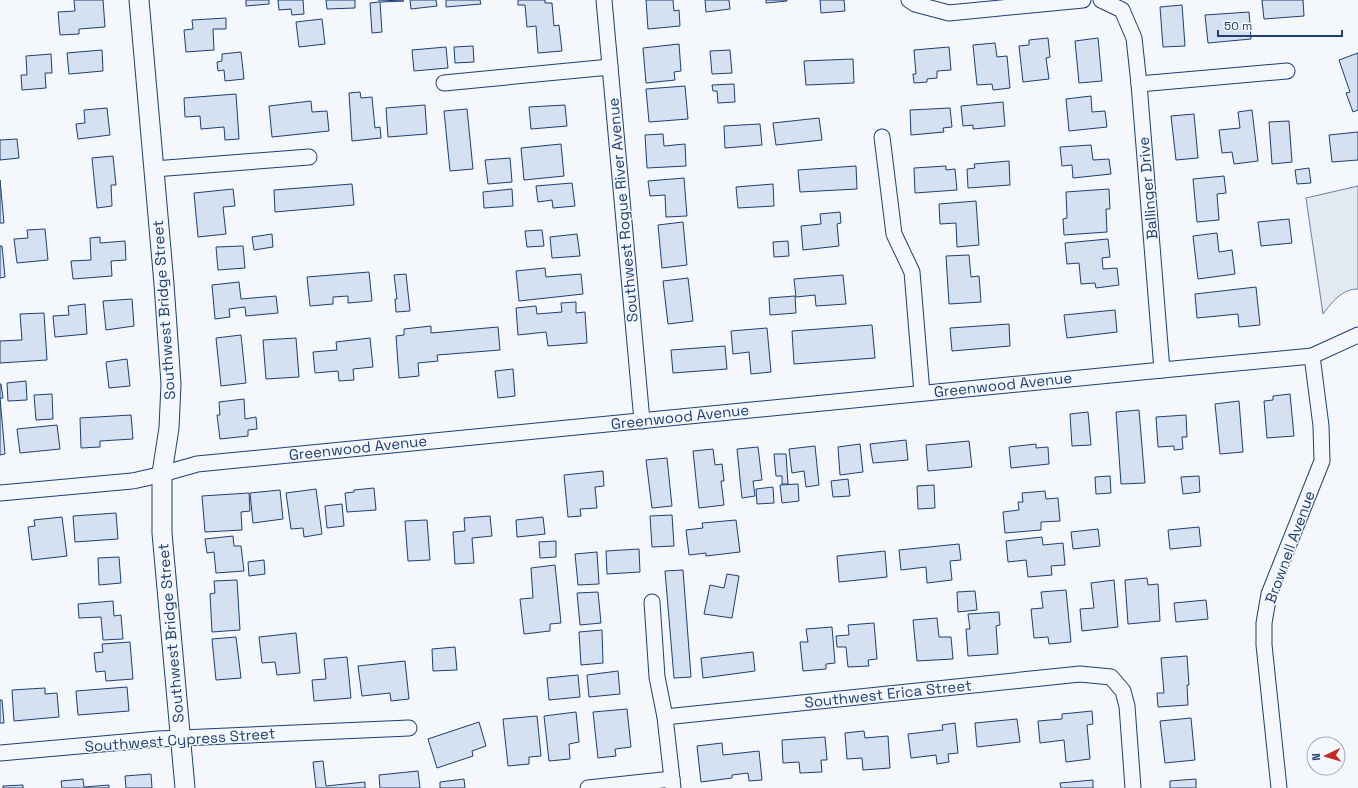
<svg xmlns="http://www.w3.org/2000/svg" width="1358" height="788" viewBox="0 0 1358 788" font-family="'Space Grotesk',sans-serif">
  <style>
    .green { fill: #e3e9f0; stroke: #687fa3 }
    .building { fill: #d5e0f0; stroke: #1d3f73 }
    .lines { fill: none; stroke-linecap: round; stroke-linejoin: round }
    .minor-casing { stroke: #1d3f73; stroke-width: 17 }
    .tertiary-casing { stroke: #1d3f73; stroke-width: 21 }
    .minor { stroke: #f4f7fb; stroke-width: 15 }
    .tertiary { stroke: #f4f7fb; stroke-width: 19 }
    .labels { text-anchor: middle; stroke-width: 3; stroke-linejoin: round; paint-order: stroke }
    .street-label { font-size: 15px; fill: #1d3f73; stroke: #f4f7fb }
  </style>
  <rect width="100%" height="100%" fill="#f4f7fb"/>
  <path class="green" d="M1358 186V289C1342 289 1332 302 1323 314L1306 198Z"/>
  <g class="building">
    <polygon points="74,0 103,0 105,27 79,29 79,34 60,35 58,12 75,11"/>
    <polygon points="246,0 269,0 269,4 246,6"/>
    <polygon points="278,0 303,0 304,14 292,15 291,9 279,10"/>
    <polygon points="326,0 355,0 355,8 327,9"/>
    <polygon points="379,0 404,1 380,2 382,32 372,33 370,3 379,2"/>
    <polygon points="410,0 436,0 437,6 411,9"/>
    <polygon points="446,0 480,0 481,4 446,7"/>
    <polygon points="518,0 545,0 545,3 552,3 554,26 559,25 562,51 538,53 536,26 527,27 525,5 518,5"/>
    <polygon points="646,0 673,0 674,11 679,10 680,26 648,29"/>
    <polygon points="705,0 729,0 730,9 706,12"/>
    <polygon points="766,0 787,0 787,1 766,3"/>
    <polygon points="820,0 844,0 845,11 821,13"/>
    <polygon points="1262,0 1303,0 1304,16 1264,19"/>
    <polygon points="1182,5 1185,46 1163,47 1160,7"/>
    <polygon points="1249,12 1251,39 1208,43 1205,15"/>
    <polygon points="226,18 226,29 213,29 214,50 186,52 184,30 193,29 192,20"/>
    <polygon points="322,19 325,44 299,47 296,22"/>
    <polygon points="1048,38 1050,57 1046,58 1049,79 1023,82 1019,46 1029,45 1029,40"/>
    <polygon points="1098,38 1102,81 1079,83 1075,41"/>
    <polygon points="995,43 997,57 1007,56 1010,88 993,90 992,84 977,85 973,45"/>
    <polygon points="679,44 681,71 674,72 675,80 646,83 643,48"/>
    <polygon points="473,46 474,62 455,63 454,47"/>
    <polygon points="446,47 448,68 414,71 412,50"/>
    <polygon points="949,47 951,70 937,71 937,78 927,79 927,82 914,83 913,74 916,74 914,50"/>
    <polygon points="102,50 103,71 69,74 67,53"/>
    <polygon points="730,50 732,73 712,74 710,51"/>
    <polygon points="241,52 244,79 225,81 224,70 218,71 217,62 222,61 222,54"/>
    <polygon points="1358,53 1358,110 1353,112 1346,93 1350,92 1339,60"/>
    <polygon points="51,54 52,73 45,73 46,88 22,90 21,75 27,75 26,56"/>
    <polygon points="853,59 854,83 806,85 804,61"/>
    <polygon points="734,84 735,102 718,103 717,91 713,91 712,85"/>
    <polygon points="685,86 688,119 649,122 646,89"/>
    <polygon points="360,92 361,98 372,97 375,128 380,127 381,138 352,141 349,93"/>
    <polygon points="236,94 239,139 225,140 224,127 201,129 200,116 185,117 184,98"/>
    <polygon points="1091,96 1092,112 1105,111 1107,127 1069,131 1066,99"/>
    <polygon points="311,101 312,112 327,111 329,131 272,137 269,106"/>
    <polygon points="1003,102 1005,126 973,129 973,125 963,126 961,106"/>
    <polygon points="425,105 427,134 388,137 386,108"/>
    <polygon points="565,105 567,126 531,129 529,107"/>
    <polygon points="107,108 110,135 78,139 76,124 85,123 84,110"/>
    <polygon points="950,108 952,127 943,128 944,132 911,135 910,110"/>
    <polygon points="467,109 473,169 450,171 444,111"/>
    <polygon points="1252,110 1258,161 1234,164 1232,152 1222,153 1219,130 1240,128 1238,112"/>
    <polygon points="1194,114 1198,158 1176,160 1171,116"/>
    <polygon points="819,118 822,140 776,145 773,123"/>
    <polygon points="1289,121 1292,162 1272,164 1269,122"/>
    <polygon points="760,124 762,145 725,148 724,126"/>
    <polygon points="1358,132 1358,160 1332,162 1329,135"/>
    <polygon points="663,134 664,146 685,144 686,166 647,168 645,135"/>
    <polygon points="17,139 19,158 0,160 0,140"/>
    <polygon points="561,144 564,176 524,180 521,148"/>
    <polygon points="1091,145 1093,160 1109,159 1111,174 1073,178 1072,165 1062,166 1060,147"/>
    <polygon points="113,156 116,185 111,185 112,206 97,208 92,158"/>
    <polygon points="510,158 512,182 488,184 485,160"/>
    <polygon points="1009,161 1010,185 968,188 967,169 975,168 974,164"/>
    <polygon points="856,166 857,189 800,192 798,170"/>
    <polygon points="946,166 946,170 955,169 957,190 915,193 914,168"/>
    <polygon points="1309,168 1311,183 1297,184 1295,170"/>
    <polygon points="1224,176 1226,193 1217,194 1219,220 1197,222 1193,179"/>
    <polygon points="684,178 687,216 666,217 665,195 650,196 648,181"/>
    <polygon points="0,180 4,223 0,223"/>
    <polygon points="572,183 575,206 553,208 552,200 538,202 536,186"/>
    <polygon points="352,184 354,205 275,212 274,190"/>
    <polygon points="773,184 774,206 738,208 736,187"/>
    <polygon points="233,189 235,206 223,207 226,234 198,237 194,193"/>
    <polygon points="512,189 513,206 484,208 483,192"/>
    <polygon points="1109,189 1110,209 1106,209 1107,232 1064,235 1063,219 1067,218 1066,192"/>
    <polygon points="976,201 979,245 957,247 956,223 940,224 939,204"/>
    <polygon points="840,212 841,223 837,224 839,246 803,250 801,226 821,224 820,214"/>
    <polygon points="1289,219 1292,243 1261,246 1258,222"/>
    <polygon points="683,222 687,265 662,268 658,225"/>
    <polygon points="45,229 48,260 17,263 14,239 28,238 27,230"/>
    <polygon points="542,230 544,246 527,247 525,231"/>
    <polygon points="1217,233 1219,252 1232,250 1235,274 1198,279 1193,236"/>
    <polygon points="272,234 273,247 254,250 252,237"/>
    <polygon points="577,234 580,256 552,258 550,237"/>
    <polygon points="100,237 100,243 125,241 126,260 111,261 112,276 73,279 71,261 91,260 90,238"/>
    <polygon points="1108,239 1110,257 1102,258 1103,269 1117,268 1119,285 1096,288 1095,283 1081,284 1079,263 1067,264 1065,243"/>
    <polygon points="788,241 789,256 774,257 773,242"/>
    <polygon points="0,246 2,246 5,277 0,278"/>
    <polygon points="243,246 245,268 218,270 216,247"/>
    <polygon points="969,255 971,277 979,276 981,302 949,304 946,256"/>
    <polygon points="545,268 546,277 581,274 583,294 519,301 516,271"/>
    <polygon points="369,272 372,301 348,303 348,296 333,297 333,304 310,306 307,277"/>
    <polygon points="406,274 410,311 396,312 395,299 397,299 394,275"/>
    <polygon points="843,275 846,304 816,306 815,295 796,297 794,279"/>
    <polygon points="688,278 693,321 668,324 663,281"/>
    <polygon points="239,282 241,299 276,296 278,313 246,316 245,307 229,309 230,317 215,319 212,285"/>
    <polygon points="1256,287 1260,325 1239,327 1238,314 1197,318 1195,294"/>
    <polygon points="795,296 796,313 770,315 769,298"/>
    <polygon points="132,299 134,326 106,330 103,301"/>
    <polygon points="576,302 576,313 585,312 587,343 548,346 546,332 518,335 516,308 536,306 537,314 562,312 561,303"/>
    <polygon points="85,304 87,334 55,337 53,316 69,315 68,306"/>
    <polygon points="1115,310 1117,332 1067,338 1064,315"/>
    <polygon points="44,313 47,360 0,363 0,341 22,340 20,314"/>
    <polygon points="1009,324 1010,346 952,351 950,328"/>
    <polygon points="872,325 875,358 794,364 792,331"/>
    <polygon points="431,326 431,333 498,327 500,350 437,355 438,361 418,363 419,376 399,378 396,336 404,335 404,329"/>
    <polygon points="767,328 771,372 751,374 749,352 733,354 731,331"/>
    <polygon points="241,335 246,383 221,386 216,338"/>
    <polygon points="296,338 299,377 266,379 263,340"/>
    <polygon points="370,338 373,367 353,369 354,380 339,381 338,371 315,373 313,352 337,350 336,342"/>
    <polygon points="725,346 727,369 673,373 671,350"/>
    <polygon points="127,359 130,386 109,388 106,362"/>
    <polygon points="513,369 515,396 498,398 495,371"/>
    <polygon points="26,381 27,400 8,401 7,383"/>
    <polygon points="0,384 1,384 3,398 0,398 5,454 0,455"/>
    <polygon points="52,394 53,419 36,420 34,395"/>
    <polygon points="1290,394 1294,436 1267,438 1264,401 1273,400 1273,396"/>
    <polygon points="244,399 245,419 256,417 257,429 248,430 248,436 220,439 217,415 220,415 219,402"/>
    <polygon points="1239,401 1243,452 1220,454 1215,404"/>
    <polygon points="1139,410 1145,483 1121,484 1116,412"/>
    <polygon points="1088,412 1091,445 1072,446 1070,414"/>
    <polygon points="131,415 133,439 100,441 100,447 81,448 80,418"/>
    <polygon points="1186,415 1187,437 1182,437 1183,449 1174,450 1174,446 1158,447 1156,417"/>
    <polygon points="57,425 60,449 20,453 17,429"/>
    <polygon points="906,440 908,460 873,463 870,444"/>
    <polygon points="969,441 972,467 928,471 926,445"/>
    <polygon points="860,444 863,472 840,475 838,447"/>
    <polygon points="1036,444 1036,448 1048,447 1049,464 1011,468 1009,447"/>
    <polygon points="815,446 819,485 806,487 804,471 792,473 789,449"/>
    <polygon points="758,447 762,480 753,481 755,496 742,498 737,449"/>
    <polygon points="713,449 715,465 722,464 724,481 721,481 724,505 699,508 693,451"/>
    <polygon points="774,454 786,454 788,484 782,484 782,476 776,476"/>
    <polygon points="667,458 672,506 652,508 646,460"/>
    <polygon points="603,471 604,486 595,487 597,508 580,509 581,516 568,517 564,475"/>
    <polygon points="1110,476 1111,493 1096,494 1095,477"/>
    <polygon points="1199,476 1200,492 1183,494 1181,477"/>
    <polygon points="848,479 850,496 833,497 831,481"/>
    <polygon points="798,484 799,501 782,503 780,485"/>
    <polygon points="934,485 935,508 918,509 917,486"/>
    <polygon points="773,487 774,503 757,504 756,489"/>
    <polygon points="374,488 376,510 347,512 345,493 354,492 354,490"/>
    <polygon points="316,489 322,534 304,537 303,528 291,529 286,493"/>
    <polygon points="280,490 283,519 253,523 250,493"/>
    <polygon points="1045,491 1046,499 1058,498 1060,521 1041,522 1041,530 1005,533 1003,512 1019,510 1018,502 1023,502 1022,493"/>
    <polygon points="249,493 250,511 241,512 242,530 205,532 202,496"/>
    <polygon points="342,504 344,526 327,528 325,506"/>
    <polygon points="116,513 118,539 75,542 73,516"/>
    <polygon points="672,515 674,546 652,547 650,516"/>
    <polygon points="490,516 492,536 472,538 474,563 455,564 453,532 465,531 464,518"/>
    <polygon points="62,517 67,556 32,560 28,527 35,526 34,520"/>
    <polygon points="543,517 545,534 517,537 516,520"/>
    <polygon points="427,520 430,560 408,561 405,521"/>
    <polygon points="736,520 740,552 706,556 706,553 689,555 686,530 703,528 702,523"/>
    <polygon points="1199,527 1201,546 1170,549 1168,530"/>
    <polygon points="1098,529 1100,546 1073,549 1071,532"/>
    <polygon points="233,536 234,546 241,546 244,571 216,573 214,552 207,553 205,539"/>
    <polygon points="1042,537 1043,545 1063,543 1065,565 1051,566 1052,575 1028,577 1026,560 1008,562 1006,541"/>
    <polygon points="556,541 556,557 540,558 539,542"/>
    <polygon points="959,544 961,560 950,561 952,580 927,583 926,567 901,570 899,550"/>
    <polygon points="639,549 640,572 607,574 606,551"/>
    <polygon points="885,551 887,577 839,582 837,556"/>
    <polygon points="597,552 599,584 578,585 575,554"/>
    <polygon points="119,557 121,583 99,585 98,558"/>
    <polygon points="264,560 265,574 249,576 248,562"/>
    <polygon points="555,565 561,623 550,624 550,631 524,634 520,599 533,598 531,568"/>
    <polygon points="683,570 691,677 674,678 665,571"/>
    <polygon points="727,574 739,576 732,618 704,614 710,585 724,588"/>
    <polygon points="1147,578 1148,585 1158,584 1160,621 1128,624 1125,580"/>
    <polygon points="237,580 240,630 212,632 210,594 215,593 214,581"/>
    <polygon points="1114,580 1118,627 1082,631 1080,609 1094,608 1091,583"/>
    <polygon points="1066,590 1071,642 1049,644 1048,637 1034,638 1031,609 1043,608 1041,592"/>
    <polygon points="975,591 977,610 958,612 957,592"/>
    <polygon points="598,592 601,623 580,625 577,593"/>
    <polygon points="1206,600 1208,619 1176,622 1174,603"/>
    <polygon points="113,601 114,616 121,615 123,639 103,640 101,617 79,618 78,604"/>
    <polygon points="999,612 1000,625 996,626 998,654 968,656 966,629 970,629 968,614"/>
    <polygon points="937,618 939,637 951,637 953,659 917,661 913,620"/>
    <polygon points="874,623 877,659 868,660 869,666 848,667 846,647 837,647 836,636 849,635 848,625"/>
    <polygon points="832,627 835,663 826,664 826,669 803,671 800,642 808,642 806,629"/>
    <polygon points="602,630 603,663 581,665 579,632"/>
    <polygon points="296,633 300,673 277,675 275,662 262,663 259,637"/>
    <polygon points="236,637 241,678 216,680 212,639"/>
    <polygon points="130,642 133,679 106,681 105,671 96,672 94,653 103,652 102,644"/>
    <polygon points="455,647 457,670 433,671 432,649"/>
    <polygon points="753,652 755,671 703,678 701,658"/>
    <polygon points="1187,656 1189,685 1187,685 1188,705 1158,707 1157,693 1164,693 1161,658"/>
    <polygon points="347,657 351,698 314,701 312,680 326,679 324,659"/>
    <polygon points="405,661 409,699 391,701 390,693 362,696 358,666"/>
    <polygon points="618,671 620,694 589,697 587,675"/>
    <polygon points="578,675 580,697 549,700 547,678"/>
    <polygon points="127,687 129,711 78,715 76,691"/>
    <polygon points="45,688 45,694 57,693 59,717 14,721 12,690"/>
    <polygon points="0,700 2,700 4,723 0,723"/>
    <polygon points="627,709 631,747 615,749 616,756 598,758 593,712"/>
    <polygon points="1092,711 1093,724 1087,725 1090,759 1066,762 1064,740 1040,743 1038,721 1062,719 1062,714"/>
    <polygon points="576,712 579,742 569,744 570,759 549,761 544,716"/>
    <polygon points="537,716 541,756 529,757 529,764 508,766 503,719"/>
    <polygon points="1191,718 1195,760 1165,763 1160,721"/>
    <polygon points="1017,719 1020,742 977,747 975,723"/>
    <polygon points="479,722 486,746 472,751 473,756 437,768 428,739"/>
    <polygon points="955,723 958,753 948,754 949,762 937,764 936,755 911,758 908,734 943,730 942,725"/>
    <polygon points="864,731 865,738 888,736 890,768 863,770 862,758 847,759 845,733"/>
    <polygon points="825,737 827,760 821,760 822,772 800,773 799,762 783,763 782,740"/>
    <polygon points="722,743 723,755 759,751 762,780 749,781 748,773 732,775 732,778 701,782 697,746"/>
    <polygon points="323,761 326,786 365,782 365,788 316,788 313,762"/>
    <polygon points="418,771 420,788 380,788 379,775"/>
    <polygon points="151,774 152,788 126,788 125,776"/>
    <polygon points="83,779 84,787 109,785 109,788 62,788 61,781"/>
    <polygon points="464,779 465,788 440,788 440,782"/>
    <polygon points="1196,779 1196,788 1170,788 1170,781"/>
    <polygon points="1093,780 1093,788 1061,788 1060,783"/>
    <polygon points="23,785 23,788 3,788 3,786"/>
  </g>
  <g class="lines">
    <defs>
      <g id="minor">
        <polyline points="604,0 642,421"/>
        <polyline points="909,0 915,4 949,13 1083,0"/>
        <polyline points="1101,0 1122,10 1134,38 1139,84 1162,370"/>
        <polyline points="444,83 610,67"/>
        <polyline points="1139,84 1287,71"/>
        <polyline points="882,137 894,234 912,272 922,393"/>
        <polyline points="154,169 309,157"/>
        <path d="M0 493 132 481C154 477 176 470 197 464L1162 370 1312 356 1358 335"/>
        <polyline points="652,602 657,677 665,717 673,788"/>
        <polyline points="665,717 1080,674 1111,677 1123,691 1127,706 1133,788"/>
        <polyline points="0,753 158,739 409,728"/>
        <polyline points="588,788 672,779"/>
        <polyline points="1279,788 1264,645 1264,623 1269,594 1322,461 1321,426 1312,356"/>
      </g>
      <polyline id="tertiary" points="139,0 164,284 171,384 169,428 162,473 162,533 185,788"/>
    </defs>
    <use href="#minor" class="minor-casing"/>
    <use href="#tertiary" class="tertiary-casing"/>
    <use href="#minor" class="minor"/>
    <use href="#tertiary" class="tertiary"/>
  </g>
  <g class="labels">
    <g class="street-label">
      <text transform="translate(1148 188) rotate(-95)" y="5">Ballinger Drive</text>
      <text transform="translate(623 210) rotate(-95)" y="5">Southwest Rogue River Avenue</text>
      <text transform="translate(164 310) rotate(-94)" y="5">Southwest Bridge Street</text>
      <text transform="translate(1003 385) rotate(-6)" y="5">Greenwood Avenue</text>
      <text transform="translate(680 417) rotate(-6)" y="5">Greenwood Avenue</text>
      <text transform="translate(358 448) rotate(-6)" y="5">Greenwood Avenue</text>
      <text transform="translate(1290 547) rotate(-70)" y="5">Brownell Avenue</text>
      <text transform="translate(171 633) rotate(-95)" y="5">Southwest Bridge Street</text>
      <text transform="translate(888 694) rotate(-6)" y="5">Southwest Erica Street</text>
      <text transform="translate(180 740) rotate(-4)" y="5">Southwest Cypress Street</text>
    </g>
  </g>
  <g transform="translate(1326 756) rotate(265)"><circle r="19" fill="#f4f7fb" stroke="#9eadc5"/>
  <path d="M0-3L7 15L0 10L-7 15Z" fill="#c62828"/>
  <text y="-6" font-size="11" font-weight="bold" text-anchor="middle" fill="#1d3f73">N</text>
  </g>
  <path d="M1218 30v6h124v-6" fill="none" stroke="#1d3f73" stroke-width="2"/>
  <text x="1224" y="30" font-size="12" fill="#1d3f73" stroke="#f4f7fb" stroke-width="3" paint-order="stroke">50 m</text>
</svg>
